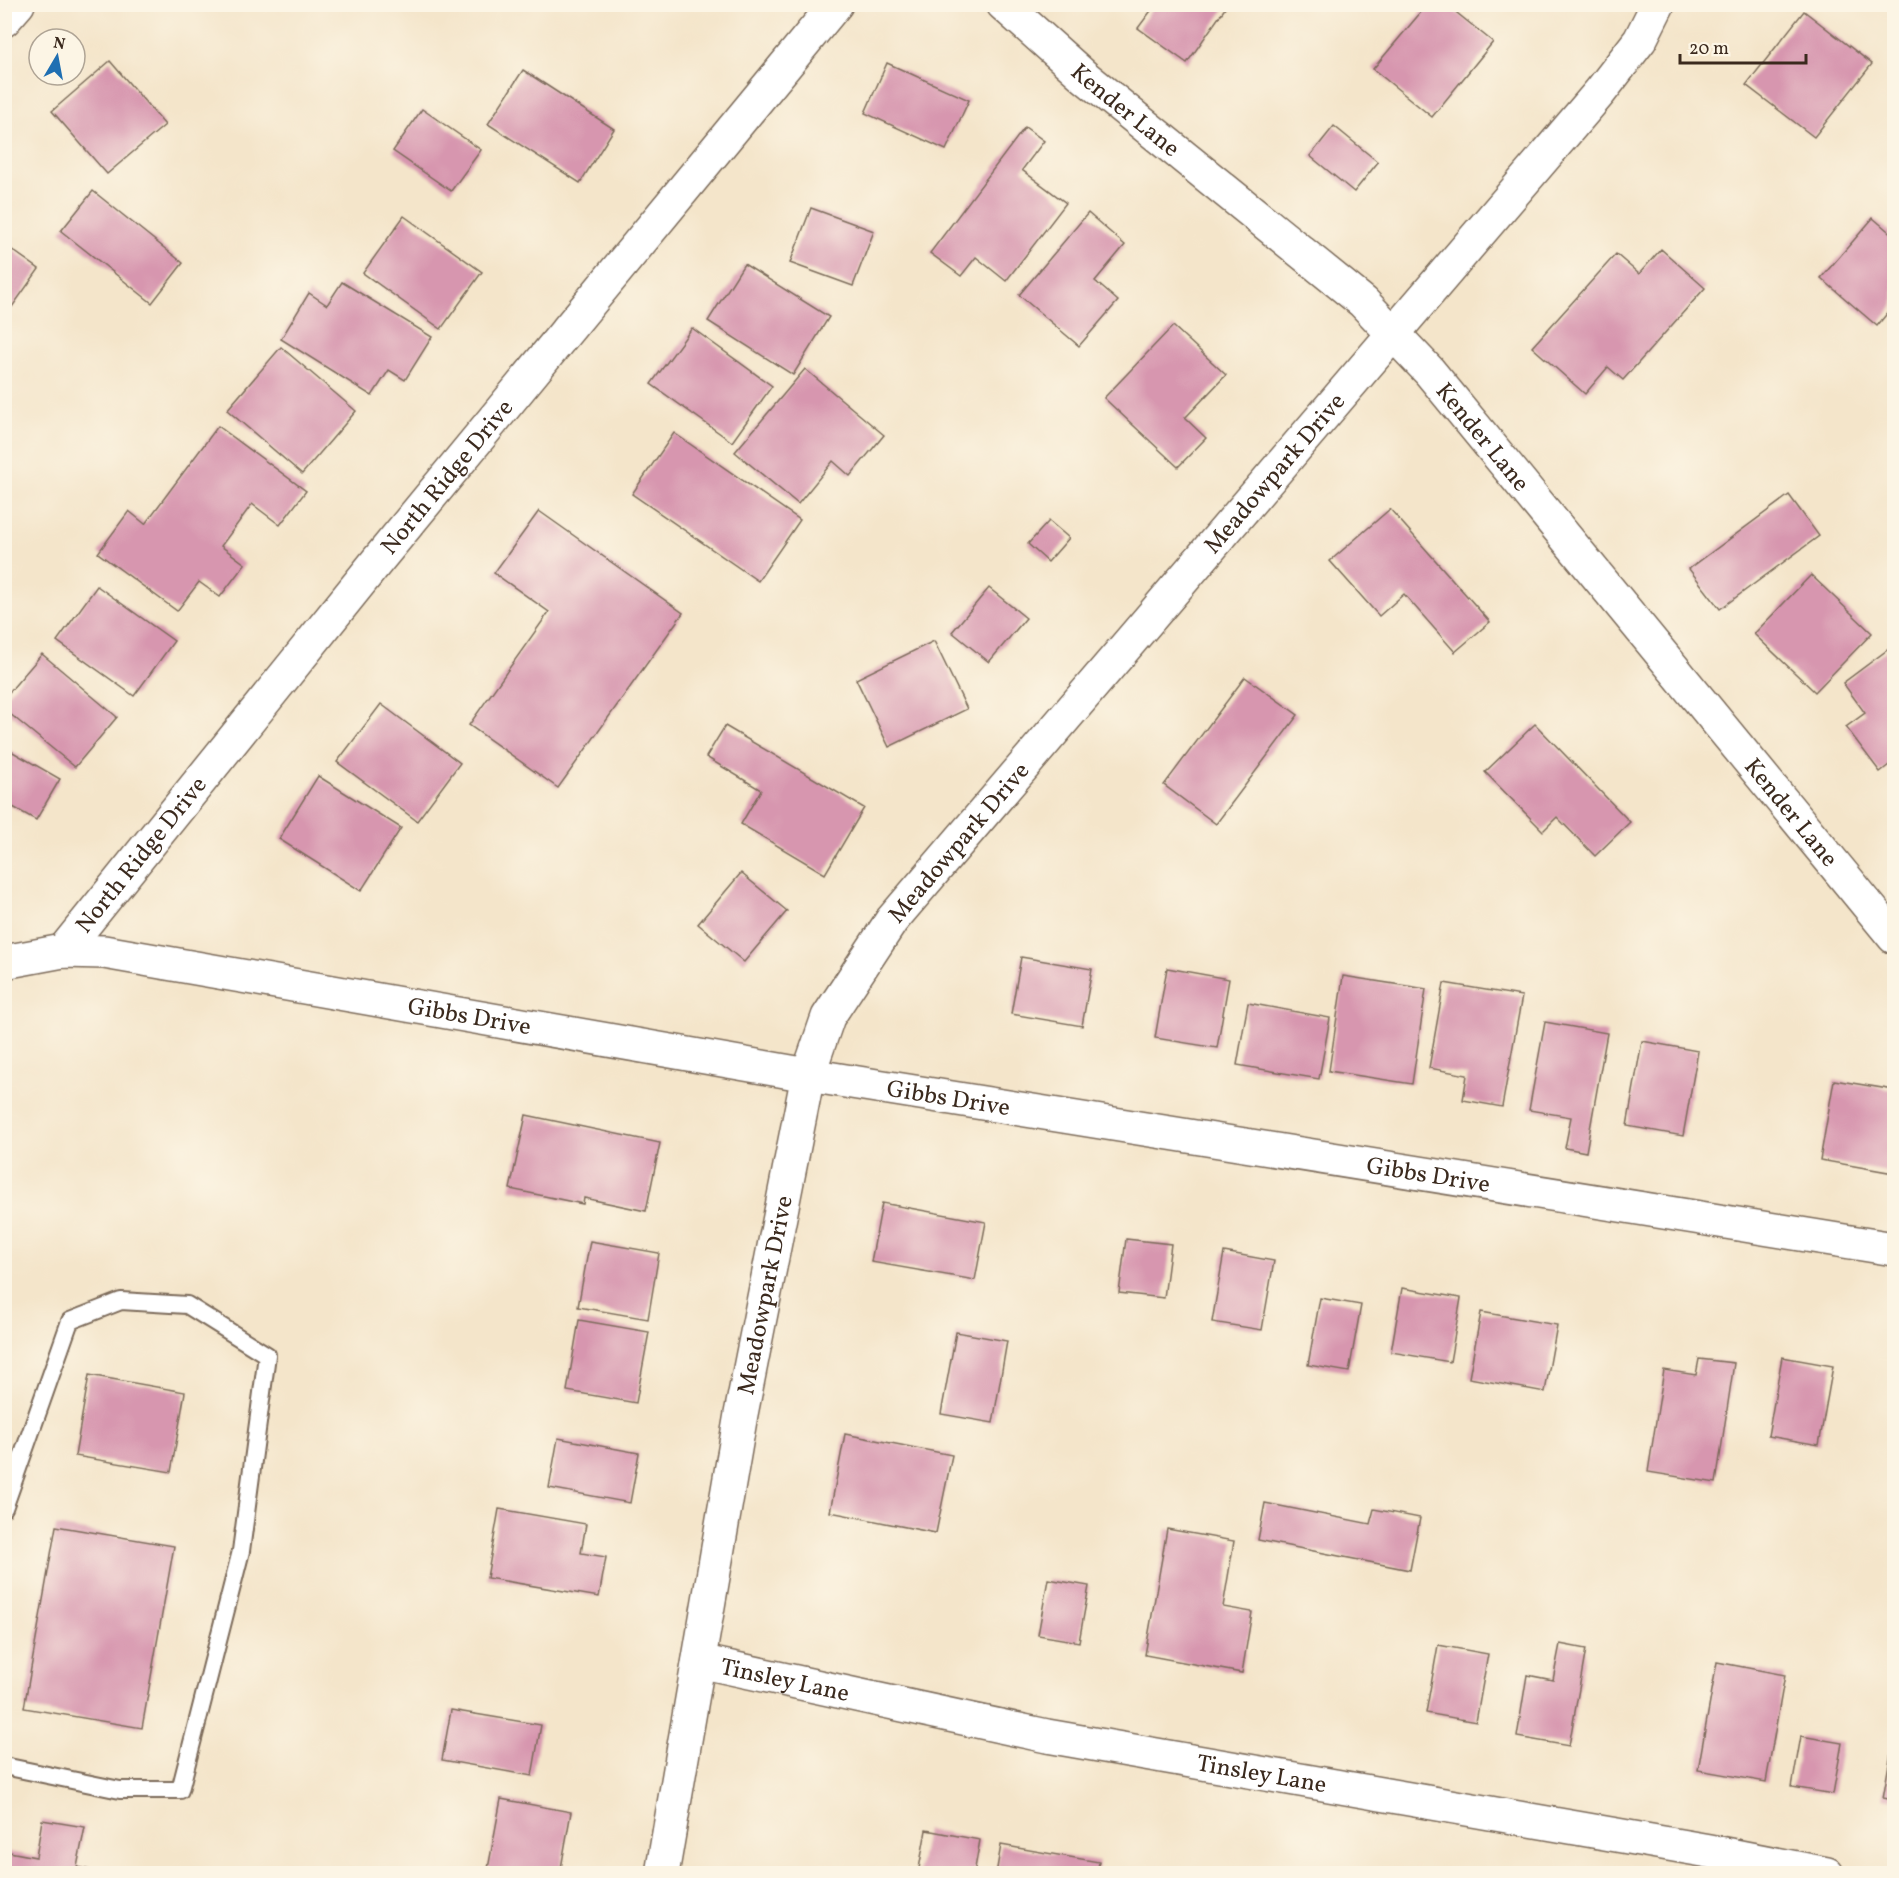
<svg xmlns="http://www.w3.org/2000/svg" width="1899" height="1878" viewBox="0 0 1899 1878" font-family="Vollkorn,serif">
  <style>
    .building { fill: #d796af }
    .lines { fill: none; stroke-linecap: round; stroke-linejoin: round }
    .lane-casing { stroke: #7c6b5a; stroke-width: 20 }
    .street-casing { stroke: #7c6b5a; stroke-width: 36 }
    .secondary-casing { stroke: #7c6b5a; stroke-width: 36 }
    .lane { stroke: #fff; stroke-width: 16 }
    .street { stroke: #fff; stroke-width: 33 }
    .secondary { stroke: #fff; stroke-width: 33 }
    .labels { text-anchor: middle; stroke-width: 6; stroke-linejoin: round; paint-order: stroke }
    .street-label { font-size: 24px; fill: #3b2a1e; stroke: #fcf5e5 }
  </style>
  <rect width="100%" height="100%" fill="#fcf5e5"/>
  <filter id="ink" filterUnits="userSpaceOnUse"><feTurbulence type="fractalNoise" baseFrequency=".0167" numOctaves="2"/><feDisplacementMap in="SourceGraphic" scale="12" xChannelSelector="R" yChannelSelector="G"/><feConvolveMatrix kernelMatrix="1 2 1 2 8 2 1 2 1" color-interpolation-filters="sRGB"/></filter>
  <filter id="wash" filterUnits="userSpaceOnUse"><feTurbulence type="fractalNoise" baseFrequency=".008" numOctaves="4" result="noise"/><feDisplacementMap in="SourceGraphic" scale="24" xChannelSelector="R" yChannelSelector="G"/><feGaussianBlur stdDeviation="1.35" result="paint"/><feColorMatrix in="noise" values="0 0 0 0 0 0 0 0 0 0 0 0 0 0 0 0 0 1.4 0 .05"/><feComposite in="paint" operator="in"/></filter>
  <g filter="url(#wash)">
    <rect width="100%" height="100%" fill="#f4e5ca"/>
    <g id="blocks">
      <g class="building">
        <polygon points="1156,4 1228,4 1187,63 1138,28"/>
        <polygon points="1427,5 1447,5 1493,42 1432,117 1373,69"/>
        <polygon points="1804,11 1872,64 1814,137 1746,85"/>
        <polygon points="110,61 165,125 107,174 52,111"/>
        <polygon points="887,63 969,100 946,150 865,113"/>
        <polygon points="523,70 614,129 580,183 488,124"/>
        <polygon points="422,109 481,150 451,191 393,151"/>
        <polygon points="1334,126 1378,162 1354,192 1310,156"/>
        <polygon points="1025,127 1044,141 1022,170 1066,203 1006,281 976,257 961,276 930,253"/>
        <polygon points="93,191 183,263 152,303 61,231"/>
        <polygon points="811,208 874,231 853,286 790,263"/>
        <polygon points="1088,213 1125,245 1095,281 1118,301 1079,346 1019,295"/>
        <polygon points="404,216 482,272 441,329 363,273"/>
        <polygon points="1873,218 1894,236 1894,305 1877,326 1821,278"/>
        <polygon points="4,244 39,269 12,307 4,301"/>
        <polygon points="1661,249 1705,288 1623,380 1608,367 1585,394 1532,347 1616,254 1639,274"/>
        <polygon points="744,264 829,317 793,375 708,321"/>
        <polygon points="342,282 432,337 405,380 389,370 372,396 281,339 309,293 327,305"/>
        <polygon points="1173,326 1226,375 1185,418 1206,438 1178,467 1104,398"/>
        <polygon points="692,328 772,386 732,442 651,384"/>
        <polygon points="281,347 356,411 302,474 227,410"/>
        <polygon points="805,369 884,435 850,476 833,461 798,504 735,452"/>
        <polygon points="218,426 306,491 280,525 252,504 221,546 245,564 220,597 199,582 177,611 98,553 129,511 145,524"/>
        <polygon points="674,433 800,520 758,581 632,494"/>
        <polygon points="1789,495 1819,536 1720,609 1689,569"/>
        <polygon points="1390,509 1490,622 1455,652 1404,594 1379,616 1330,561"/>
        <polygon points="539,511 683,613 558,788 469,725 549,612 494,573"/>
        <polygon points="1049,521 1069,538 1048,562 1028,544"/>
        <polygon points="1811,575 1872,633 1815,692 1754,634"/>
        <polygon points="97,586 174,641 134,696 57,641"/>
        <polygon points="989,588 1026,618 989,662 952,632"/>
        <polygon points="934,641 967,709 889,747 856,679"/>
        <polygon points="1894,645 1894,761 1880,772 1846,727 1865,713 1843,683"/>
        <polygon points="42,654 117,717 75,767 4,709 4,698"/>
        <polygon points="1245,677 1298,715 1216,824 1164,785"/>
        <polygon points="381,704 460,763 417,821 337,762"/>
        <polygon points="1535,724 1630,822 1595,856 1557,817 1543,831 1485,772"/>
        <polygon points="725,726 864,808 825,874 741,824 761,790 706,757"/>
        <polygon points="4,747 60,779 36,820 4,802"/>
        <polygon points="318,776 401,828 361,891 279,839"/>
        <polygon points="741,873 787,911 744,962 698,924"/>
        <polygon points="1021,957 1092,969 1082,1026 1011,1014"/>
        <polygon points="1167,968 1229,979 1217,1048 1155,1038"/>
        <polygon points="1343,976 1426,989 1412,1084 1329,1071"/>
        <polygon points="1444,983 1522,996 1502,1107 1463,1100 1467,1075 1429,1068"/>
        <polygon points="1248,1003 1330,1018 1319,1079 1237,1065"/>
        <polygon points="1545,1022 1607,1033 1586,1152 1565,1148 1571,1117 1529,1110"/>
        <polygon points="1642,1041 1698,1051 1683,1136 1627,1126"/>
        <polygon points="1834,1080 1894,1090 1894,1173 1820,1160"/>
        <polygon points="526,1115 660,1143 646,1211 584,1198 583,1204 510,1189"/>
        <polygon points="882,1203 986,1222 975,1280 871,1262"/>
        <polygon points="1126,1239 1171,1244 1164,1298 1119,1293"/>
        <polygon points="590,1241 659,1253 648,1319 578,1307"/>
        <polygon points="1224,1252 1274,1261 1262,1330 1212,1322"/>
        <polygon points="1402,1288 1461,1298 1450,1362 1391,1352"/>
        <polygon points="1320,1298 1361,1305 1349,1372 1308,1365"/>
        <polygon points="1481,1312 1557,1325 1545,1392 1469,1378"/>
        <polygon points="579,1320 649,1332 636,1403 567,1391"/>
        <polygon points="956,1332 1007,1341 993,1423 941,1414"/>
        <polygon points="1782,1357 1833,1366 1819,1445 1768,1436"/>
        <polygon points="1699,1359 1734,1363 1716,1483 1648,1472 1664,1370 1696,1375"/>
        <polygon points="89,1375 185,1392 171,1472 75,1456"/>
        <polygon points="845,1434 952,1455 936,1533 830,1512"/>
        <polygon points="558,1438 639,1453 630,1503 549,1488"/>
        <polygon points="1265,1503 1370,1524 1374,1509 1420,1518 1410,1570 1258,1540"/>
        <polygon points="499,1509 586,1524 581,1553 606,1557 599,1597 487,1578"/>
        <polygon points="56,1526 174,1546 142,1728 24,1708"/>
        <polygon points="1167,1529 1234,1541 1223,1607 1252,1612 1242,1673 1145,1655"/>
        <polygon points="1048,1579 1089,1586 1079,1642 1038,1635"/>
        <polygon points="1560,1644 1586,1649 1569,1746 1517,1737 1527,1675 1553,1680"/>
        <polygon points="1438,1645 1488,1654 1476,1722 1426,1713"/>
        <polygon points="1717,1662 1785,1675 1766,1782 1698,1770"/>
        <polygon points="451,1710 541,1725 532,1776 442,1760"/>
        <polygon points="1801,1736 1842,1743 1833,1794 1792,1787"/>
        <polygon points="1893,1741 1894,1741 1894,1800 1883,1798"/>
        <polygon points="501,1799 571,1812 560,1874 487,1874"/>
        <polygon points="42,1820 85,1827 77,1867 108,1874 4,1874 4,1851 36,1857"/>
        <polygon points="926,1830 980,1840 974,1874 918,1874"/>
        <polygon points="1001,1845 1099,1862 1097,1874 996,1874"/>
      </g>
    </g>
  </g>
  <g filter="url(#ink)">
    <use href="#blocks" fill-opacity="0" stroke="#7c6b5a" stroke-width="1.5"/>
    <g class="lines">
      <defs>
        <polyline id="lane" points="4,1508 70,1321 121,1301 187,1305 267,1355 241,1551 180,1790 120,1790 4,1766"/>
        <g id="street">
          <path id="s1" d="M1003 4 1085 77 1363 302 1429 371 1894 937"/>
          <polyline points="4,20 18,4"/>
          <path id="s2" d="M63 951 378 560 836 4"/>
          <path id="s3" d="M699 1661 1047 1736 1709 1851 1827 1874"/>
        </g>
        <g id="secondary">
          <path id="s4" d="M4 962 63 951 104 952 808 1075 1894 1249"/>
          <path id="s5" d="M662 1874 741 1414 808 1075 828 1017 892 920 1600 92 1640 40 1658 4"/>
        </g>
      </defs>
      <use href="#lane" class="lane-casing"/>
      <use href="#street" class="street-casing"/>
      <use href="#secondary" class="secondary-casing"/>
      <use href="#lane" class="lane"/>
      <use href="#street" class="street"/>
      <use href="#secondary" class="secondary"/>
    </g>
  </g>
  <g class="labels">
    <g class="street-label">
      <text dy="8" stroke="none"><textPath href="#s1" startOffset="162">Kender Lane</textPath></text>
      <text dy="8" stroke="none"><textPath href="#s1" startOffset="648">Kender Lane</textPath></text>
      <text dy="8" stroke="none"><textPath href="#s5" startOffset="1578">Meadowpark Drive</textPath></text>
      <text dy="8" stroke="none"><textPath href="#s2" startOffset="610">North Ridge Drive</textPath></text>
      <text dy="8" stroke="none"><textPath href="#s1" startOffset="1134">Kender Lane</textPath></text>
      <text dy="8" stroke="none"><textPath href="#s5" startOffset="1092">Meadowpark Drive</textPath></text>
      <text dy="8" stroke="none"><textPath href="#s2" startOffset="124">North Ridge Drive</textPath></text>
      <text dy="8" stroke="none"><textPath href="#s4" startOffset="472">Gibbs Drive</textPath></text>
      <text dy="8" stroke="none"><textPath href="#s4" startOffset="958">Gibbs Drive</textPath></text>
      <text dy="8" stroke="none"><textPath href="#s4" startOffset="1444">Gibbs Drive</textPath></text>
      <text dy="8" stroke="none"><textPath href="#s5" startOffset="588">Meadowpark Drive</textPath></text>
      <text dy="8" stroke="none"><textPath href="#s3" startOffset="88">Tinsley Lane</textPath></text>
      <text dy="8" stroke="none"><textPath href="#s3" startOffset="574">Tinsley Lane</textPath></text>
    </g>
  </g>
  <rect width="1899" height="1878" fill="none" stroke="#fcf5e5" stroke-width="24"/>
  <g transform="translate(57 57) rotate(10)"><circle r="28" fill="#fcf5e5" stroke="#afa495" stroke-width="1.5"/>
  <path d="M0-4.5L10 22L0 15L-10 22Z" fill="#1f6fb2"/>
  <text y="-9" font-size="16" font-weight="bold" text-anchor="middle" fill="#3b2a1e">N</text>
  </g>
  <path d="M1680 54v9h126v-9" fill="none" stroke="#3b2a1e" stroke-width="3"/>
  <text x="1689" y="54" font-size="18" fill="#3b2a1e" stroke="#fcf5e5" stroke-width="4.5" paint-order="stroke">20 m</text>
</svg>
